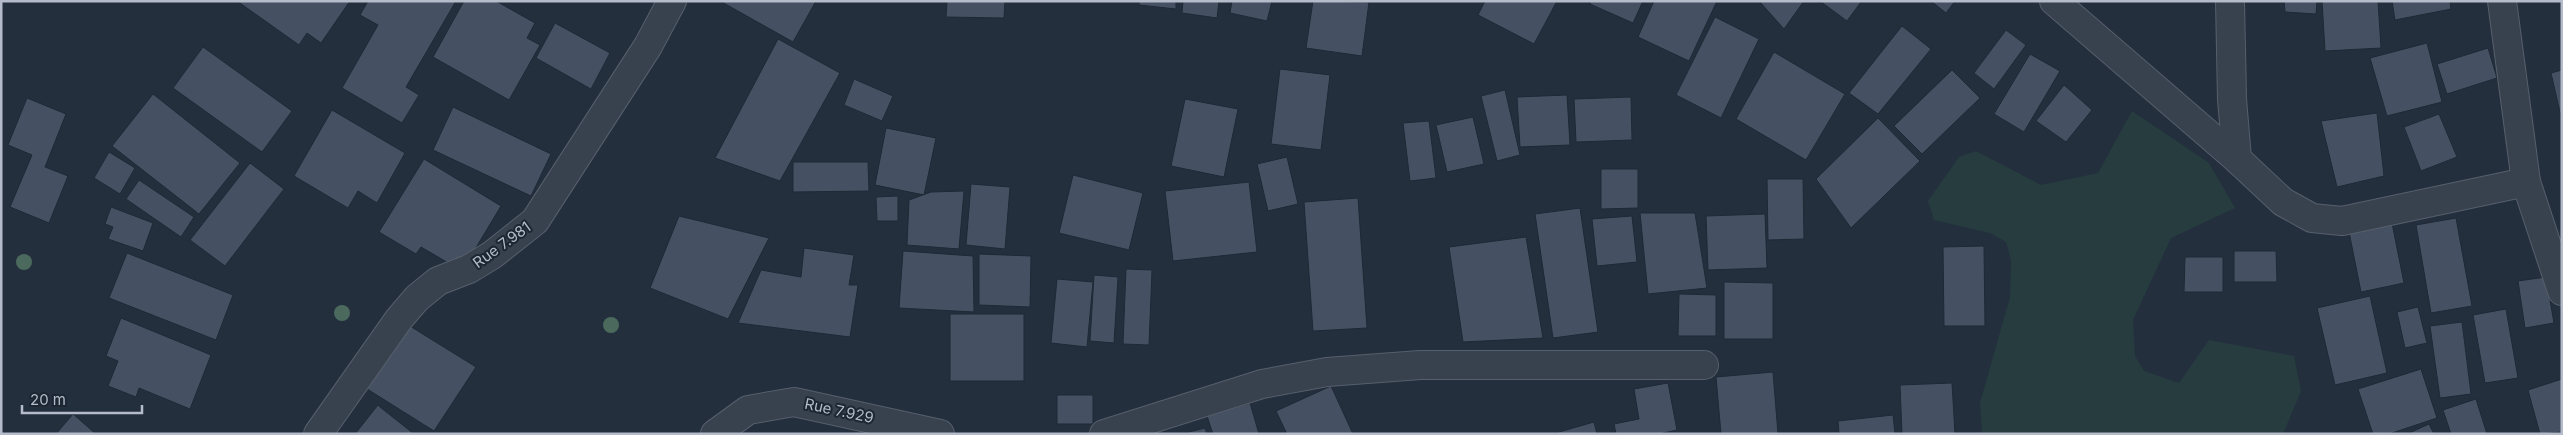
<svg xmlns="http://www.w3.org/2000/svg" width="2563" height="435" viewBox="0 0 2563 435" font-family="Inter,sans-serif">
  <style>
    .green { fill: #263c3f }
    .building { fill: #455162; stroke: #1f2835 }
    .lines { fill: none; stroke-linecap: round; stroke-linejoin: round }
    .minor-casing { stroke: #565f6c; stroke-width: 30 }
    .minor { stroke: #38414e; stroke-width: 28 }
    .tree { fill: #4b6a5d }
    .labels { text-anchor: middle; stroke-width: 4; stroke-linejoin: round; paint-order: stroke }
    .street-label { font-size: 15px; fill: #b4bcc9; stroke: #1d2633 }
  </style>
  <rect width="100%" height="100%" fill="#242f3e"/>
  <polygon class="green" points="2132,111 2209,163 2235,208 2171,238 2133,320 2135,356 2144,371 2179,383 2209,340 2294,356 2301,391 2283,434 1982,434 1980,403 2010,297 2011,260 2006,242 1990,233 1934,220 1928,201 1959,157 1976,151 2041,185 2098,173"/>
  <g class="building">
    <polygon points="237,1 350,1 321,43 307,33 299,45"/>
    <polygon points="368,1 456,1 406,87 419,95 402,123 342,88 378,25 360,15"/>
    <polygon points="464,1 496,1 535,23 527,38 540,45 509,100 433,57"/>
    <polygon points="720,1 816,1 793,42"/>
    <polygon points="947,1 1005,1 1004,18 946,17"/>
    <polygon points="1139,1 1176,1 1176,9 1139,5"/>
    <polygon points="1183,1 1219,1 1217,18 1182,13"/>
    <polygon points="1232,1 1272,1 1267,21 1230,13"/>
    <polygon points="1313,1 1369,2 1362,56 1306,48"/>
    <polygon points="1485,1 1557,1 1534,44 1478,15"/>
    <polygon points="1591,1 1643,1 1633,23 1590,4"/>
    <polygon points="1654,1 1717,1 1689,61 1638,37"/>
    <polygon points="1759,1 1804,1 1784,29"/>
    <polygon points="1820,1 1860,1 1861,2 1847,21"/>
    <polygon points="1931,1 1955,1 1946,13"/>
    <polygon points="2284,1 2317,1 2316,14 2285,12"/>
    <polygon points="2322,1 2378,1 2381,48 2325,51"/>
    <polygon points="2392,1 2450,1 2451,9 2395,20"/>
    <polygon points="1715,17 1759,39 1721,118 1676,95"/>
    <polygon points="555,23 610,53 591,89 536,58"/>
    <polygon points="1902,26 1931,49 1878,114 1849,93"/>
    <polygon points="2006,30 2026,45 1994,89 1974,73"/>
    <polygon points="778,39 840,73 780,181 715,158"/>
    <polygon points="2427,43 2442,102 2387,116 2370,58"/>
    <polygon points="203,47 292,111 262,152 173,88"/>
    <polygon points="2488,48 2497,78 2447,94 2437,64"/>
    <polygon points="1774,52 1845,94 1806,160 1736,119"/>
    <polygon points="2030,54 2060,71 2024,132 1994,114"/>
    <polygon points="1280,69 1330,75 1321,150 1271,144"/>
    <polygon points="1952,70 1980,98 1922,154 1894,126"/>
    <polygon points="2562,70 2562,121 2551,73"/>
    <polygon points="854,79 893,96 882,121 844,105"/>
    <polygon points="2064,85 2092,110 2066,142 2036,121"/>
    <polygon points="1505,90 1520,155 1497,161 1481,96"/>
    <polygon points="153,94 240,163 199,214 112,146"/>
    <polygon points="1567,95 1570,145 1520,147 1517,97"/>
    <polygon points="1631,97 1632,140 1576,142 1574,99"/>
    <polygon points="27,98 66,114 45,167 68,176 49,223 10,207 32,155 8,145"/>
    <polygon points="1185,99 1238,109 1224,177 1171,166"/>
    <polygon points="453,107 551,154 531,196 433,150"/>
    <polygon points="332,110 405,153 377,203 358,191 348,208 294,176"/>
    <polygon points="2377,113 2384,176 2337,187 2321,121"/>
    <polygon points="2439,114 2457,157 2421,171 2404,127"/>
    <polygon points="1473,117 1484,164 1447,172 1436,125"/>
    <polygon points="1878,118 1920,161 1851,228 1816,179"/>
    <polygon points="1429,121 1436,178 1410,181 1403,123"/>
    <polygon points="886,128 936,138 924,195 875,185"/>
    <polygon points="109,152 135,168 120,194 94,178"/>
    <polygon points="1287,157 1298,204 1268,211 1257,164"/>
    <polygon points="424,159 501,206 462,271 421,247 416,254 379,232"/>
    <polygon points="793,162 868,162 869,191 793,192"/>
    <polygon points="250,163 284,189 225,266 190,240"/>
    <polygon points="1601,169 1638,169 1638,208 1601,209"/>
    <polygon points="1073,175 1143,193 1129,250 1059,233"/>
    <polygon points="1767,179 1803,179 1804,239 1768,240"/>
    <polygon points="139,180 194,217 181,237 126,199"/>
    <polygon points="1249,182 1257,252 1173,261 1165,191"/>
    <polygon points="971,184 1010,187 1005,249 966,245"/>
    <polygon points="964,191 959,249 907,245 909,200 931,192"/>
    <polygon points="898,196 898,221 877,221 876,197"/>
    <polygon points="1358,198 1367,328 1313,331 1304,202"/>
    <polygon points="111,207 153,223 143,251 108,239 113,227 105,224"/>
    <polygon points="1580,208 1598,332 1553,338 1535,214"/>
    <polygon points="1640,213 1695,213 1707,288 1648,294"/>
    <polygon points="1765,214 1767,268 1708,270 1706,216"/>
    <polygon points="679,216 769,238 728,319 650,288"/>
    <polygon points="1632,216 1637,262 1597,266 1592,219"/>
    <polygon points="2391,218 2404,283 2361,292 2348,227"/>
    <polygon points="2456,218 2472,306 2431,313 2416,225"/>
    <polygon points="1526,237 1543,338 1463,342 1449,247"/>
    <polygon points="1984,246 1985,326 1944,326 1943,247"/>
    <polygon points="804,248 854,255 849,285 858,285 850,337 738,323 761,270 801,277"/>
    <polygon points="903,251 973,256 974,312 899,308"/>
    <polygon points="2234,251 2276,251 2277,282 2234,282"/>
    <polygon points="127,253 233,295 216,340 109,298"/>
    <polygon points="979,254 1031,256 1030,307 979,305"/>
    <polygon points="2185,257 2223,257 2223,292 2184,292"/>
    <polygon points="1126,269 1152,270 1149,345 1123,344"/>
    <polygon points="1094,275 1118,277 1114,343 1090,341"/>
    <polygon points="2546,277 2554,323 2525,328 2518,281"/>
    <polygon points="1057,279 1093,282 1087,347 1051,343"/>
    <polygon points="1724,282 1773,283 1773,339 1724,339"/>
    <polygon points="1679,294 1716,295 1716,336 1678,336"/>
    <polygon points="2370,296 2387,373 2335,385 2317,308"/>
    <polygon points="2418,307 2427,343 2405,348 2397,312"/>
    <polygon points="2506,309 2518,378 2485,383 2473,315"/>
    <rect x="950" y="314" width="74" height="67"/>
    <polygon points="121,318 211,355 190,409 139,388 136,397 108,386 118,361 106,356"/>
    <polygon points="2462,322 2471,394 2440,398 2430,326"/>
    <polygon points="405,323 476,367 434,431 364,387"/>
    <polygon points="2421,369 2437,418 2389,434 2373,434 2358,389"/>
    <polygon points="1773,372 1778,434 1721,434 1716,377"/>
    <polygon points="2562,379 2562,432 2540,434 2528,390"/>
    <polygon points="1668,383 1677,430 1659,434 1616,434 1614,424 1639,419 1634,389"/>
    <polygon points="1952,383 1955,434 1902,434 1900,385"/>
    <polygon points="1331,386 1353,434 1287,434 1276,411"/>
    <rect x="1057" y="395" width="36" height="29"/>
    <polygon points="2476,399 2487,434 2451,434 2443,410"/>
    <polygon points="1250,403 1259,434 1213,434 1207,416"/>
    <polygon points="378,405 380,407 414,434 355,434"/>
    <polygon points="73,414 96,434 56,434"/>
    <polygon points="1893,415 1895,434 1839,434 1838,421"/>
    <polygon points="1594,422 1597,434 1552,434"/>
    <polygon points="2429,424 2434,434 2407,434"/>
    <polygon points="1205,428 1207,434 1181,434"/>
  </g>
  <g class="lines">
    <defs>
      <g id="minor">
        <polyline points="2054,1 2237,159 2283,202 2312,218 2342,221 2526,182"/>
        <polyline points="2230,1 2232,99 2237,159"/>
        <polyline points="2502,1 2526,182 2562,291"/>
        <polyline points="318,434 399,319 417,298 438,281 469,269 492,255 535,221 648,46 672,1"/>
        <polyline points="715,434 748,410 794,402 940,434"/>
        <polyline points="1104,434 1262,384 1327,372 1420,365 1704,365"/>
      </g>
    </defs>
    <use href="#minor" class="minor-casing"/>
    <use href="#minor" class="minor"/>
  </g>
  <g class="tree">
    <circle cx="24" cy="262" r="8"/>
    <circle cx="342" cy="313" r="8"/>
    <circle cx="611" cy="325" r="8"/>
  </g>
  <g class="labels">
    <g class="street-label">
      <text transform="translate(502 245) rotate(-36)" y="5">Rue 7.981</text>
      <text transform="translate(839 411) rotate(12)" y="5">Rue 7.929</text>
    </g>
  </g>
  <rect width="2563" height="435" fill="none" stroke="#b4bcc9" stroke-width="5"/>
  <path d="M22 405v8h120v-8" fill="none" stroke="#b4bcc9" stroke-width="2.5"/>
  <text x="30" y="405" font-size="15" fill="#b4bcc9" stroke="#1d2633" stroke-width="4" paint-order="stroke">20 m</text>
</svg>
